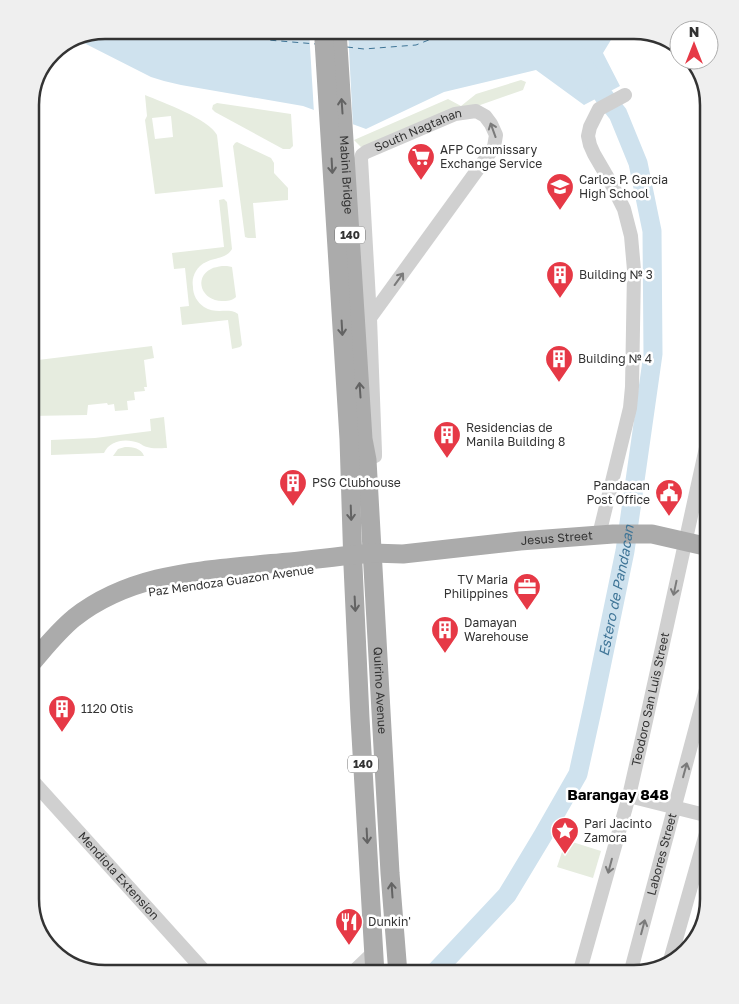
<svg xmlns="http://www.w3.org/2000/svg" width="739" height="1004" viewBox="0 0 739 1004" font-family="'Golos Text',sans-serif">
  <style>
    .green { fill: #e6ecdf; fill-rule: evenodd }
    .water { fill: #cfe2ee }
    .pier { fill: #fff }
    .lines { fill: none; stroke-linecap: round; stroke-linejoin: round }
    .river { stroke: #cfe2ee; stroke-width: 19 }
    .ferry { stroke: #3f7597; stroke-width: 1; stroke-dasharray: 6 5; stroke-linecap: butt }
    .minor { stroke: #d0d0d0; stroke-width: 14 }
    .major { stroke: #ababab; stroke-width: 19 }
    .oneway { stroke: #636363 }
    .oneway2 { stroke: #7a7a7a }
    .labels { text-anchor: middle; stroke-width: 5; stroke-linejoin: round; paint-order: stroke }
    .shield { fill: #fff; stroke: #707070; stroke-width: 1 }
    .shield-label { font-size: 11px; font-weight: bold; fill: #333 }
    .street-label { font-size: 12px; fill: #333; stroke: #fff }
    .poi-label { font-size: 12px; fill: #333; stroke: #fff; text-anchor: start }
    .water-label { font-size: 14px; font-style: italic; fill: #3f7597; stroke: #fff }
    .quarter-label { font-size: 15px; font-weight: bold; fill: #000; stroke: #fff }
    .rim { fill: none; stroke: #333; stroke-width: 2.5 }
  </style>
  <rect width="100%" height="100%" fill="#fff"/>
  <g class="green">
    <polygon points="521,80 526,82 523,90 361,147 354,140 448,99 461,106 476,94"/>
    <path d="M145 95C162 102 209 119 217 135L223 187 155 194 145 120 147 116ZM171 116 173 137 155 139 152 118Z"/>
    <polygon points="217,103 291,114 293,146 290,149 283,149 215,112 212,109 213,105"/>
    <polygon points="237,142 271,158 274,163 274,173 288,188 288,200 253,203 256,238 248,238 245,237 233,146 235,143"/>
    <path d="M224 199 227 202 232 249C225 262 206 255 196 271 193 276 192 281 193 287 193 295 197 302 204 307 216 315 229 307 238 314L242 345 240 347 232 349 228 320 182 325 180 307 189 306 185 268 174 269 172 253 224 247 219 200Z"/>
    <path d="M222 266H227L232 267 236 297C232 301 227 301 222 301 202 301 193 278 211 269 214 267 218 267 222 266Z"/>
    <polygon points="152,346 154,358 144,360 147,387 144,387 145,391 134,392 135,400 127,401 128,410 115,411 114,404 108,405 107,403 88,405 87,415 30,416 30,361"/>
    <path d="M164 417 167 448C161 448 152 449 147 447 145 447 141 444 139 443 126 438 110 440 104 453L51 455V440L95 438 151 431 150 419Z"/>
    <path d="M125 447C133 447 141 448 144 456H113L118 449Z"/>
    <polygon points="566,840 601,851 593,878 557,867"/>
  </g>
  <polygon class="water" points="105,30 617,30 603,53 620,86 584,105 536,70 444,92 366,129 303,106 181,85 164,81 151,77 78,40"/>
  <polygon class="pier" points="309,30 348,30 353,127 314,113"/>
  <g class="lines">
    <path class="river" id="s1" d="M433 974 507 895 542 837 578 774 593 706 625 551 653 354 652 231 638 163 618 114 603 95 561 30"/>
    <g class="ferry">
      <polyline points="239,30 268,40 316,44"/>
      <polyline points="347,47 364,49 416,45 454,30"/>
    </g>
    <g class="minor">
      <polyline points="709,288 707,160 709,157"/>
      <path id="s2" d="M367 460 375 456V452L370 318 361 159 362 155 366 152 455 114 476 111 485 116 491 124 496 135 494 147 370 318"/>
      <polyline points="599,535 630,408 632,387 634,270 631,236 624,209 612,185 594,154 590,145 588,136 590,127 599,109 625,95"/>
      <path id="s3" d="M30 778 207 974"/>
      <polyline points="629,796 709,816"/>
      <polyline points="669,964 709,823"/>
      <polyline points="351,974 374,952"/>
      <path id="s4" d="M579 974 629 796 644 730 709 434"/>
      <path id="s5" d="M630 974 709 678"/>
    </g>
    <g class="major">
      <path id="s6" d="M337 30 363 439 367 460 390 873 398 974"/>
      <polyline points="324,41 349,439 353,566 360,718 375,974"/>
      <path id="s7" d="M30 665C44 649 57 632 74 618 130 574 198 571 266 564 295 562 324 558 353 555L372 553 403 554 520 541 613 534H652L709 547"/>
    </g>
  </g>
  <defs><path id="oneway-shaft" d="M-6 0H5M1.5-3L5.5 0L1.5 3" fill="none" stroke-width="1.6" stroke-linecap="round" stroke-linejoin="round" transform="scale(1.25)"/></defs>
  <g class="oneway">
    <use href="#oneway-shaft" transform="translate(342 106) rotate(-94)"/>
    <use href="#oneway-shaft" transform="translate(332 166) rotate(87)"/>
    <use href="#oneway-shaft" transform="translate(342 328) rotate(87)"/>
    <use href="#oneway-shaft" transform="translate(360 390) rotate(-94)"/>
    <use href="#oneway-shaft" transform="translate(351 513) rotate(88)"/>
    <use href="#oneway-shaft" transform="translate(355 604) rotate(87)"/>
    <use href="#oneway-shaft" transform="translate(367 836) rotate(87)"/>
    <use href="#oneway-shaft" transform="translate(392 890) rotate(-94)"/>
  </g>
  <g class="oneway2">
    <use href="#oneway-shaft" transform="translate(493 130) rotate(-110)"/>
    <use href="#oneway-shaft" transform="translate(399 279) rotate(-54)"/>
    <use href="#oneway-shaft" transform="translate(675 588) rotate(102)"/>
    <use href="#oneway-shaft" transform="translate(685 770) rotate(-75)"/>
    <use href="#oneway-shaft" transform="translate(610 866) rotate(105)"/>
    <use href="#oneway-shaft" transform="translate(643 927) rotate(-75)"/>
  </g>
  <defs>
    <symbol id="supermarket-pin" viewBox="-11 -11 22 30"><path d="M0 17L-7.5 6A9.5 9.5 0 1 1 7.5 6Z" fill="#e63946" stroke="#fff"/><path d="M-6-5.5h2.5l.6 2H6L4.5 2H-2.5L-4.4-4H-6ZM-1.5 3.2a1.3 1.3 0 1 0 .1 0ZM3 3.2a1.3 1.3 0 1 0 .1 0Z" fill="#fff"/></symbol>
    <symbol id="school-pin" viewBox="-11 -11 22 30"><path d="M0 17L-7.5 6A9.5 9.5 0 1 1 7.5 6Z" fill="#e63946" stroke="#fff"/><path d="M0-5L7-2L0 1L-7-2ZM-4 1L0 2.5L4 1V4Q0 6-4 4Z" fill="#fff"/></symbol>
    <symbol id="building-pin" viewBox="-11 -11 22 30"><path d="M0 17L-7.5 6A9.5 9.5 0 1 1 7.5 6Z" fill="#e63946" stroke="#fff"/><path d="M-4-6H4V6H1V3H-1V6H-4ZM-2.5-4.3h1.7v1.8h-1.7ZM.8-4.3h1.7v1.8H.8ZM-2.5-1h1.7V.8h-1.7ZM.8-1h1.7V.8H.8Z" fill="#fff"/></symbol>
    <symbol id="civic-pin" viewBox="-11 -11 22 30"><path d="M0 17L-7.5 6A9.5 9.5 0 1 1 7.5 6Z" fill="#e63946" stroke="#fff"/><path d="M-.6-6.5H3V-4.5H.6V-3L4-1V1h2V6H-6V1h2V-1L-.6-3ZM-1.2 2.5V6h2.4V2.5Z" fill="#fff"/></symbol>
    <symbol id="office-pin" viewBox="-11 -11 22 30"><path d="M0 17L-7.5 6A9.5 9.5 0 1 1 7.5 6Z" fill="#e63946" stroke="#fff"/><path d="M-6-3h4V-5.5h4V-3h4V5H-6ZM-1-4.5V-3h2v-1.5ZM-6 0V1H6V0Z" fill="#fff"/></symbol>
    <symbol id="sight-pin" viewBox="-11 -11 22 30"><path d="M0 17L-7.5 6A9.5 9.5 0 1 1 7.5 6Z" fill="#e63946" stroke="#fff"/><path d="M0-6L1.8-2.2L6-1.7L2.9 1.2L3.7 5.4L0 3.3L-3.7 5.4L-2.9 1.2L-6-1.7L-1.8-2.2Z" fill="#fff"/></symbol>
    <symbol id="restaurant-pin" viewBox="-11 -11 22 30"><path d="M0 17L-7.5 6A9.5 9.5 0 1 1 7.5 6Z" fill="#e63946" stroke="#fff"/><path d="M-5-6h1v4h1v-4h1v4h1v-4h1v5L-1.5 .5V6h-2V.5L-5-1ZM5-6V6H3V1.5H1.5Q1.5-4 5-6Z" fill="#fff"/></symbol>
  </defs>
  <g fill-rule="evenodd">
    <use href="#supermarket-pin" x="405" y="141" width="32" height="43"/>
    <use href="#school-pin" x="544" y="171" width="32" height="43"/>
    <use href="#building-pin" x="544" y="259" width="32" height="43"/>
    <use href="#building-pin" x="543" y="343" width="32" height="43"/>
    <use href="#building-pin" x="431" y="419" width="32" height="43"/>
    <use href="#building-pin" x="277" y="467" width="32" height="43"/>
    <use href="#civic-pin" x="653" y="477" width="32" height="43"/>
    <use href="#office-pin" x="511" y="571" width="32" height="43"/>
    <use href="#building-pin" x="429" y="614" width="32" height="43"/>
    <use href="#building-pin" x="46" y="693" width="32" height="43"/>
    <use href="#sight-pin" x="549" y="815" width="32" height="43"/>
    <use href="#restaurant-pin" x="333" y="906" width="32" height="43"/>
  </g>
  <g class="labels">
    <g class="shield">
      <rect x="335" y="226.5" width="30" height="17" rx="4"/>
      <rect x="348" y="755.5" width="30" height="17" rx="4"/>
    </g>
    <g class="shield-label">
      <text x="350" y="239">140</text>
      <text x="363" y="768">140</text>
    </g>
    <g class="street-label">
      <text dy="4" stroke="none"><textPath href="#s2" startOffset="372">South Nagtahan</textPath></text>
      <text dy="4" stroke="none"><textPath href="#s6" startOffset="145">Mabini Bridge</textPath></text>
      <text dy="4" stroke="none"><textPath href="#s7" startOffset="559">Jesus Street</textPath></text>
      <text transform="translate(231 581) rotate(-8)" y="4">Paz Mendoza Guazon Avenue</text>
      <text dy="4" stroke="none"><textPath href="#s6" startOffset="662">Quirino Avenue</textPath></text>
      <text dy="4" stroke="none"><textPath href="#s4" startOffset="284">Teodoro San Luis Street</textPath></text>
      <text dy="4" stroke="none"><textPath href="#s5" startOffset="124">Labores Street</textPath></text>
      <text dy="4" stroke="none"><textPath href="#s3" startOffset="132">Mendiola Extension</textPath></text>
    </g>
    <g class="poi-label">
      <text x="440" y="154">AFP Commissary<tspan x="440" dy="14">Exchange Service</tspan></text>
      <text x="579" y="184">Carlos P. Garcia<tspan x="579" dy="14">High School</tspan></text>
      <text x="579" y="279">Building № 3</text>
      <text x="578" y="363">Building № 4</text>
      <text x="466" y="432">Residencias de<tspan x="466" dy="14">Manila Building 8</tspan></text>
      <text x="312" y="487">PSG Clubhouse</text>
      <text x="650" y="490" text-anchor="end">Pandacan<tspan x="650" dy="14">Post Office</tspan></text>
      <text x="508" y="584" text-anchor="end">TV Maria<tspan x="508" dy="14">Philippines</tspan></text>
      <text x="464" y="627">Damayan<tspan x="464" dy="14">Warehouse</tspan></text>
      <text x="81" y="713">1120 Otis</text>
      <text x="584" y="828">Pari Jacinto<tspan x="584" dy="14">Zamora</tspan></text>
      <text x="368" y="926">Dunkin'</text>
    </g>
    <g class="water-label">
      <text dy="5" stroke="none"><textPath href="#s1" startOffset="436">Estero de Pandacan</textPath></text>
    </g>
    <g class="quarter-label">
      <text x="618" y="800">Barangay 848</text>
    </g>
  </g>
  <path d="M0 0H739V1004H0ZM105 39H634A66 66 0 0 1 700 105V899A66 66 0 0 1 634 965H105A66 66 0 0 1 39 899V105A66 66 0 0 1 105 39Z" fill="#efefef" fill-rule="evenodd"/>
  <path class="rim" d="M105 39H634A66 66 0 0 1 700 105V899A66 66 0 0 1 634 965H105A66 66 0 0 1 39 899V105A66 66 0 0 1 105 39Z"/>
  <g transform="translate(694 45)"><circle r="24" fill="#ffffff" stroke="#adadad"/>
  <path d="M0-4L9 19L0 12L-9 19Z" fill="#e63946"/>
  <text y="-8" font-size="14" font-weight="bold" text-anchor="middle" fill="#333333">N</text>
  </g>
</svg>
